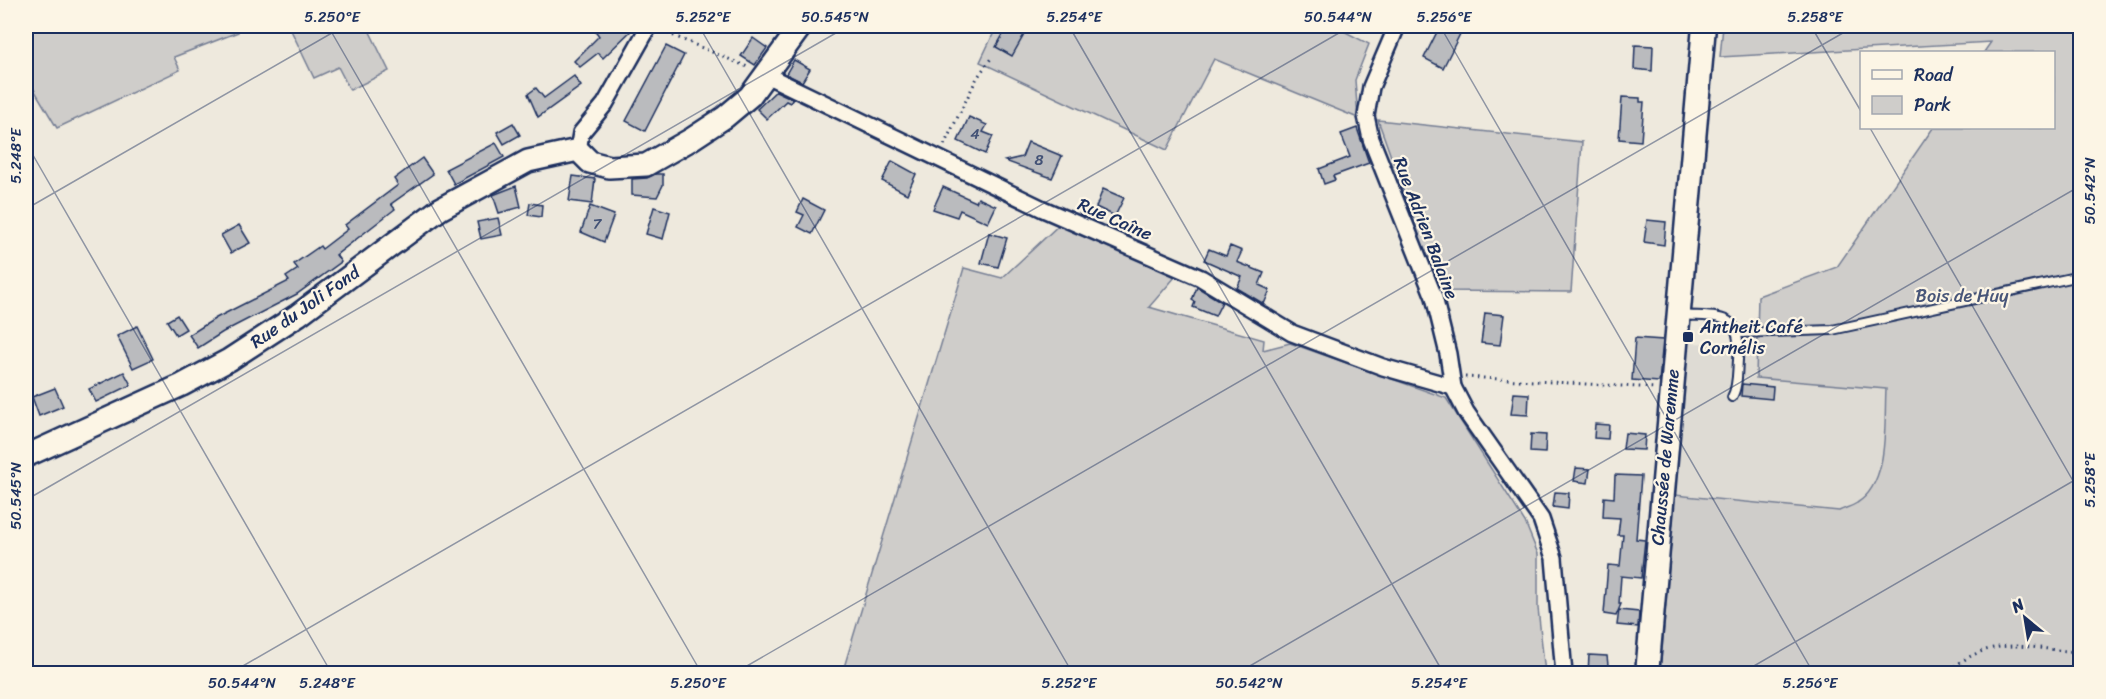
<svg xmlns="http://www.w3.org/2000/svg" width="2106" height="699" viewBox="0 0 2106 699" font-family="Sriracha,sans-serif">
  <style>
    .built { fill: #dedbd4 }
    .green { fill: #cfcdca; stroke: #757e94; stroke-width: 1.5 }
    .building { fill: #babbbe; stroke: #1b2f5e; stroke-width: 1.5 }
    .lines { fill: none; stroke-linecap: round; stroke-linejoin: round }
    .lane-casing { stroke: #1b2f5e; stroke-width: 12 }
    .street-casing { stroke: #1b2f5e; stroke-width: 20 }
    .secondary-casing { stroke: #1b2f5e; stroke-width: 26 }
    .primary-casing { stroke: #1b2f5e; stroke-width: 27 }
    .path { stroke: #1b2f5e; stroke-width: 3; stroke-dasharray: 1.5 4.5; stroke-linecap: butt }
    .lane { stroke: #fcf5e5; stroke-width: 8 }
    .street { stroke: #fcf5e5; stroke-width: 15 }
    .secondary { stroke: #fcf5e5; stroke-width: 21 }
    .primary { stroke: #fcf5e5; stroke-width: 22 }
    .ticks { fill: none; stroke: #1b2f5e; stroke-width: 1.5; stroke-opacity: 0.45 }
    .poi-dot { fill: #1b2f5e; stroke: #fcf5e5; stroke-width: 2 }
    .labels { text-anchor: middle; stroke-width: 4.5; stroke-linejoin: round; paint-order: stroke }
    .number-label { font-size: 15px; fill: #435276 }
    .street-label { font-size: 18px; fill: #1b2f5e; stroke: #fcf5e5 }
    .park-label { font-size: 18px; fill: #485679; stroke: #fcf5e5 }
    .poi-label { font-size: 18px; fill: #1b2f5e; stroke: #fcf5e5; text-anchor: start }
    .neatline { fill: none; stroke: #1b2f5e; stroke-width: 2 }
    .ticks-label { font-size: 15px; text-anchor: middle; fill: #1b2f5e }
  </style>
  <rect width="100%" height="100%" fill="#eee9dd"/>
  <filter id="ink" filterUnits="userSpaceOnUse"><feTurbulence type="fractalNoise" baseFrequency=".0167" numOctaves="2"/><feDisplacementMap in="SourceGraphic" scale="12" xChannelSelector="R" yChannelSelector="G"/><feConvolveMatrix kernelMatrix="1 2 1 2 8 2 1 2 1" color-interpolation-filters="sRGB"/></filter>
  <g filter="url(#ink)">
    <polygon class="built" points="1688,343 1757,345 1756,378 1887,389 1881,469 1871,490 1857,503 1839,511 1675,495"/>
    <g class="green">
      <polygon points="26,26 235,26 238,32 174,57 180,70 57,128 26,76"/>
      <polygon points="289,26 367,26 389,71 350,90 338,67 314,78"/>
      <polygon points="997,26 1334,26 1369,44 1355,80 1358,118 1214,59 1167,150 980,62"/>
      <path d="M1723 26H2080V673L1660 674 1675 495 1839 511C1845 508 1851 507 1857 503 1890 483 1884 423 1886 389L1756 378 1758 296 1837 267 1933 128H2054V52H1984L1991 42 1720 57Z"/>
      <polygon points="1378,120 1582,142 1571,292 1439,291"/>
      <polygon points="1060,224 1176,276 1149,307 1264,340 1263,350 1290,343 1446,398 1525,522 1538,554 1538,608 1545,673 842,674 964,268 1002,278"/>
    </g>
    <g class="building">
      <polygon points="592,26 636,26 603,58 598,53 580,67 574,61 599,36"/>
      <polygon points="1008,26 1029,26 1012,56 996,47"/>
      <polygon points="1440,26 1460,34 1443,68 1424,58"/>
      <polygon points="753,38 767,48 755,65 741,56"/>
      <polygon points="1635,45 1653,46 1652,71 1634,69"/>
      <polygon points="666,46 684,55 645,131 626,121"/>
      <polygon points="794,60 810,69 802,82 786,74"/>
      <polygon points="574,76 581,86 538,117 528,94 536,88 544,98"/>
      <polygon points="776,91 793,99 790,103 786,101 767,119 757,109"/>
      <polygon points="1622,97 1640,98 1640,102 1644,102 1641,141 1619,139"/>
      <polygon points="969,117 987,125 983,132 993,136 985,154 958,141"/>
      <polygon points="513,123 520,135 504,144 497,132"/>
      <polygon points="1357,128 1369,163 1333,176 1335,180 1324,184 1319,169 1350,157 1341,134"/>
      <polygon points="1028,142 1062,156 1052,178 1005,161 1022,157"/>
      <polygon points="496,143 504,157 454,184 446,169"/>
      <polygon points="422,158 433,174 391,204 395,209 336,255 341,262 297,294 223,332 198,348 189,335 216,318 289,281 286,277 298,269 294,264 320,246 322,249 348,229 345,225 398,185 394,179"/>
      <polygon points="892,161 916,174 907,194 882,181"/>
      <polygon points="655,174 663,174 663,185 657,197 632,195 632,179 647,178"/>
      <polygon points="573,176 595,179 592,204 569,201"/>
      <polygon points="516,186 521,207 499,213 493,195"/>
      <polygon points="943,187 976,202 978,198 996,206 988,223 960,210 957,217 933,209"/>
      <polygon points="1103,189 1124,198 1115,216 1096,207"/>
      <polygon points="803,199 824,210 812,234 798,227 804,215 797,212"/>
      <polygon points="530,203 542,205 541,217 528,215"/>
      <polygon points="590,206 614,215 604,242 581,232"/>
      <polygon points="654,207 670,212 663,239 646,234"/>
      <polygon points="498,218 502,235 481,239 477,222"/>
      <polygon points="1647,220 1666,222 1664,245 1644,242"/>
      <polygon points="239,225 250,243 231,253 221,235"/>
      <polygon points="989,233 1007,238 998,267 981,263"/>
      <polygon points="1230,246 1242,251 1237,262 1264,273 1259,285 1270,290 1264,304 1237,288 1242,277 1204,260 1209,249 1226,256"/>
      <polygon points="1197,287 1222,302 1215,316 1193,307 1195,302 1192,300"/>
      <polygon points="1485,313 1504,315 1500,345 1481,343"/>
      <polygon points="177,315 186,329 176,335 167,321"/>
      <polygon points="137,326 153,359 133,368 117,336"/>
      <polygon points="1635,338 1663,340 1659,382 1632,380"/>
      <polygon points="124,372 131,385 96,402 89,389"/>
      <polygon points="1742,384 1773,387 1772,399 1741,396"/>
      <polygon points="55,388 63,406 39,416 32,397"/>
      <polygon points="1514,393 1529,394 1528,415 1511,414"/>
      <polygon points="1595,424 1609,425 1608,439 1594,438"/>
      <polygon points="1625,433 1645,435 1644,450 1623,449"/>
      <polygon points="1531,434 1546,435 1545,453 1530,452"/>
      <polygon points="1576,468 1590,469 1588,483 1574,481"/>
      <polygon points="1615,475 1641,476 1636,539 1645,540 1641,578 1621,576 1619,604 1621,604 1616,616 1604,614 1608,565 1620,566 1623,535 1618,535 1620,518 1603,517 1604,497 1614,498"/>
      <polygon points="1555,492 1569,493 1568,509 1553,507"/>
      <polygon points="1619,610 1639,612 1638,627 1617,625"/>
      <polygon points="1589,655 1607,656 1609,674 1588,674"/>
    </g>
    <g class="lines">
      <defs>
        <g id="lane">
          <path d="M1682 315C1722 318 1742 311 1738 360 1737 373 1738 387 1732 397"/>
          <polyline points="1738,333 1832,330 2080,276"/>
        </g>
        <g id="street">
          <polyline points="1397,26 1371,87 1366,116 1371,139 1434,297 1448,354 1453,387 1466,412 1541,519 1554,558 1564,674"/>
          <polyline points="766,75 1043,209 1201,278 1292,333 1383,367 1453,387"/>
          <polyline points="578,150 581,133 605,104 649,26"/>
        </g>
        <polyline id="secondary" points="26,456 182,385 229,360 298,315 440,209 528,161 578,150 590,162 609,167 646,165 690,140 725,117 750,96 801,26"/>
        <polyline id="primary" points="1647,674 1704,26"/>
      </defs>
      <use href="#lane" class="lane-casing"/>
      <use href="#street" class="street-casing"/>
      <use href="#secondary" class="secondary-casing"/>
      <use href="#primary" class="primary-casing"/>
      <g class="path">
        <polyline points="662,31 750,68"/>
        <polyline points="944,145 977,78 992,57"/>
        <polyline points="1465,377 1656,388"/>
        <path d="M1945 674C1994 632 2024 649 2080 652"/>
      </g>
      <use href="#lane" class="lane"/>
      <use href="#street" class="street"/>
      <use href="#secondary" class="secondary"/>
      <use href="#primary" class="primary"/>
    </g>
  </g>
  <path class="ticks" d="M328 26 702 674M699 26 1073 674M1069 26 1444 674M1440 26 1814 674M1811 26 1862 113M1870 128 2080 493M26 143 332 674M26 209 344 26M26 500 848 26M229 674 1351 26M733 674 1855 26M1236 674 2080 186M1740 674 2080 477"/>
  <rect class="poi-dot" x="1682" y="331" width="12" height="12" rx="3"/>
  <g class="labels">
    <g class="number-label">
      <text x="975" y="139">4</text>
      <text x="1039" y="165">8</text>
      <text x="597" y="229">7</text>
    </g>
    <g class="street-label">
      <text transform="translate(1115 219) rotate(24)" y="6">Rue Caîne</text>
      <text transform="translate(1426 228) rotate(69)" y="6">Rue Adrien Balaine</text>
      <text transform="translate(305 307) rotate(-35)" y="6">Rue du Joli Fond</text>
      <text transform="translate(1665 457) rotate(-85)" y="6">Chaussée de Waremme</text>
    </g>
    <g class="park-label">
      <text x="1962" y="302">Bois de Huy</text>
    </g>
    <g class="poi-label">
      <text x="1700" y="333">Antheit Café<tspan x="1700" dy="21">Cornélis</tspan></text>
    </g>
  </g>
  <rect width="2106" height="699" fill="none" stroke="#fcf5e5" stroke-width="66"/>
  <rect x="1860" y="51" width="195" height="78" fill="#fcf5e5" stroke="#a2a6af" stroke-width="1.5"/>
  <rect x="1872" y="70" width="30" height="9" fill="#fcf5e5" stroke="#a2a6af" stroke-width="1.5"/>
  <text x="1914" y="81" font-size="18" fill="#1b2f5e">Road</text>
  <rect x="1872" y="96" width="30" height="18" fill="#cfcdca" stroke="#a2a6af" stroke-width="1.5"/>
  <text x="1914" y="111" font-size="18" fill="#1b2f5e">Park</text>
  <g transform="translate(2025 618) rotate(330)" stroke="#fcf5e5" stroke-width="4.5" paint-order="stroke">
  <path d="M0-4.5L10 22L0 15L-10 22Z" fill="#1b2f5e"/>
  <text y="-9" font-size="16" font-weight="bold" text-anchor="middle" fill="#1b2f5e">N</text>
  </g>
  <rect x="33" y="33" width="2040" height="633" class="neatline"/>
  <g class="ticks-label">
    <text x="332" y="22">5.250°E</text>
    <text x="703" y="22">5.252°E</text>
    <text x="835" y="22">50.545°N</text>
    <text x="1074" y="22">5.254°E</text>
    <text x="1338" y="22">50.544°N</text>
    <text x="1444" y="22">5.256°E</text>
    <text x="1815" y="22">5.258°E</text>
    <text transform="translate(16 156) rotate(-90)" y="5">5.248°E</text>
    <text transform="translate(2090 191) rotate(-90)" y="5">50.542°N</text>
    <text transform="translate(2090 480) rotate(-90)" y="5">5.258°E</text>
    <text transform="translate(16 496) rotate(-90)" y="5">50.545°N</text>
    <text x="242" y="688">50.544°N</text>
    <text x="327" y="688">5.248°E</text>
    <text x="698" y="688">5.250°E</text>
    <text x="1069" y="688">5.252°E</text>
    <text x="1249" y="688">50.542°N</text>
    <text x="1439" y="688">5.254°E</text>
    <text x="1810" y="688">5.256°E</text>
  </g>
</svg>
